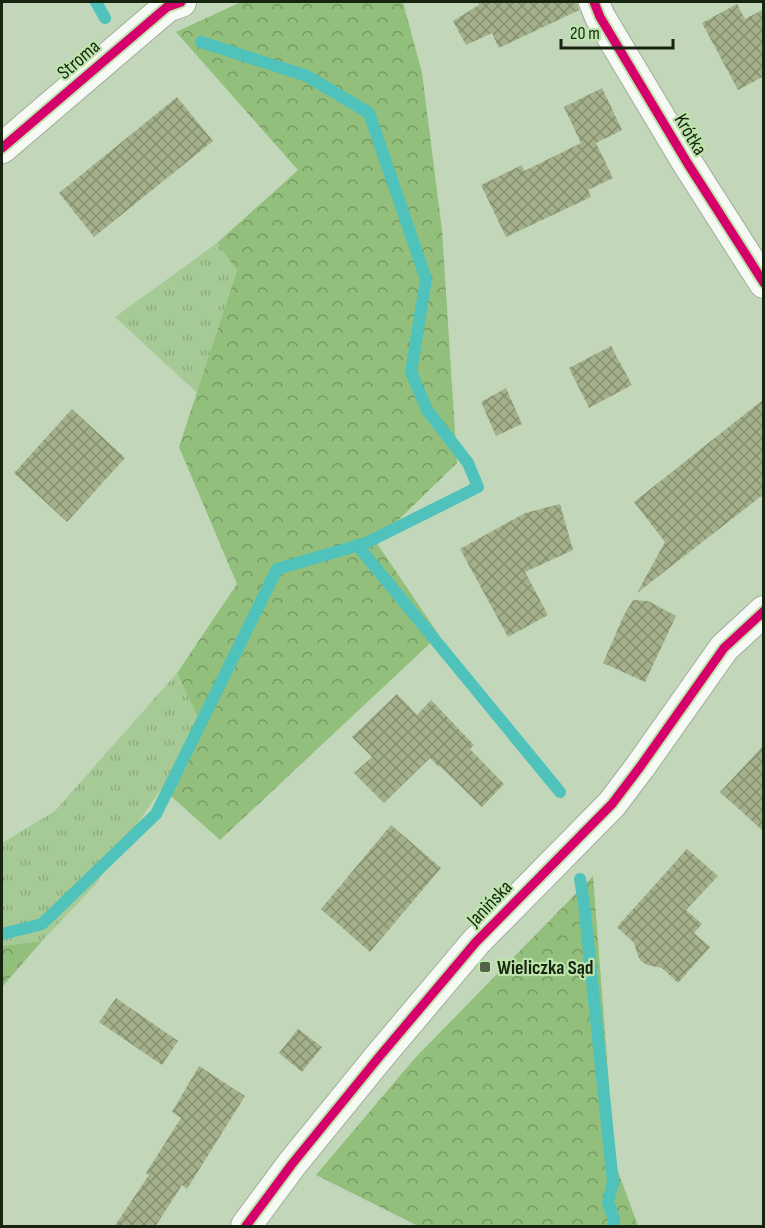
<svg xmlns="http://www.w3.org/2000/svg" width="765" height="1228" viewBox="0 0 765 1228" font-family="'Sofia Sans Condensed',sans-serif">
  <style>
    .grass { fill: url(#grass-tufts) }
    .forest { fill: url(#forest-crowns) }
    .lines { fill: none; stroke-linecap: round; stroke-linejoin: round }
    .stream { stroke: #4fc3bb; stroke-width: 12 }
    .building { fill: url(#building-cross-hatch) }
    .street-casing { stroke: #9dae96; stroke-width: 32 }
    .street { stroke: #f6f9f4; stroke-width: 30 }
    .cycleway-casing { stroke: #bde4ac; stroke-width: 13 }
    .cycleway { stroke: #d6006c; stroke-width: 9 }
    .poi-dot { fill: #53634b; stroke: #bde4ac; stroke-width: 2 }
    .labels { text-anchor: middle; stroke-width: 4.5; stroke-linejoin: round; paint-order: stroke }
    .street-label { font-size: 20px; fill: #172510; stroke: #bde4ac }
    .poi-label { font-size: 20px; font-weight: bold; fill: #172510; stroke: #bde4ac; text-anchor: start }
  </style>
  <defs>
    <pattern id="grass-tufts" width="24" height="20" patternUnits="userSpaceOnUse" patternTransform="scale(1.5)"><rect width="24" height="20" fill="#a6ca95"/><path d="M3 7l-1-3M5 7V3M7 7l1-3M15 17l-1-3M17 17v-4M19 17l1-3" fill="none" stroke="#8ead7f"/></pattern>
    <pattern id="forest-crowns" width="20" height="18" patternUnits="userSpaceOnUse" patternTransform="scale(1.5)"><rect width="20" height="18" fill="#92bf7c"/><path d="M2 6a3 3 0 1 1 6 0M12 15a3 3 0 1 1 6 0" fill="none" stroke="#769b64"/></pattern>
    <pattern id="building-cross-hatch" width="8" height="8" patternUnits="userSpaceOnUse" patternTransform="scale(1.5)"><rect width="8" height="8" fill="#a4b08b"/><path d="M0 0l8 8M0 8l8-8" fill="none" stroke="#858f70"/></pattern>
  </defs>
  <rect width="100%" height="100%" fill="#c2d7b9"/>
  <g class="grass">
    <polygon points="217,243 237,269 197,393 115,317"/>
    <polygon points="177,673 203,728 96,884 42,941 2,946 2,843 55,811"/>
  </g>
  <g class="forest">
    <polygon points="241,2 403,2 422,73 442,230 457,463 376,542 439,635 220,840 162,788 203,728 177,673 237,584 179,447 237,270 217,243 298,170 176,32"/>
    <polygon points="593,876 615,1163 638,1226 418,1226 316,1175 415,1058"/>
    <polygon points="42,941 2,987 2,946"/>
  </g>
  <g class="lines">
    <g class="stream">
      <polyline points="96,2 105,18"/>
      <polyline points="357,545 560,792"/>
      <polyline points="580,879 584,903 613,1183 608,1202 614,1219 614,1226"/>
      <polyline points="2,934 42,924 156,814 277,569 366,543 478,487 468,463 427,410 411,372 426,279 369,113 307,76 201,42"/>
    </g>
  </g>
  <g class="building">
    <polygon points="477,2 577,2 579,10 499,48 492,33 466,45 453,21 479,5"/>
    <polygon points="737,4 745,19 764,9 764,76 738,90 702,23"/>
    <polygon points="602,88 622,130 596,143 613,178 588,190 591,197 506,237 481,185 522,165 524,171 581,143 564,107"/>
    <polygon points="177,97 213,141 94,237 59,193"/>
    <polygon points="611,346 632,385 589,408 569,368"/>
    <polygon points="506,388 522,424 496,436 481,402"/>
    <polygon points="764,399 764,494 637,593 665,542 634,502"/>
    <polygon points="72,409 125,458 67,522 14,473"/>
    <polygon points="560,504 573,550 525,572 548,615 508,637 460,549 525,513"/>
    <polygon points="633,600 648,601 676,616 645,682 603,663 624,615"/>
    <polygon points="397,694 417,715 431,700 474,745 470,749 504,784 482,807 440,766 439,767 430,758 384,803 354,773 372,757 352,737"/>
    <polygon points="764,745 764,832 720,792"/>
    <polygon points="391,825 441,868 370,952 321,909"/>
    <polygon points="687,849 718,876 686,910 702,924 694,933 710,947 678,983 662,968 647,965 641,961 638,956 634,943 617,927"/>
    <polygon points="116,998 178,1041 162,1065 99,1022"/>
    <polygon points="298,1029 322,1047 302,1072 279,1053"/>
    <polygon points="199,1066 245,1096 187,1189 182,1185 155,1227 114,1227 149,1175 146,1173 181,1118 172,1112"/>
  </g>
  <g class="lines">
    <defs>
      <g id="street">
        <polyline points="594,2 600,17 688,164 764,283"/>
        <polyline points="2,148 167,7 181,2"/>
        <polyline points="246,1226 292,1164 379,1057 476,942 612,804 640,767 724,648 764,611"/>
      </g>
    </defs>
    <use href="#street" class="street-casing"/>
    <use href="#street" class="street"/>
    <defs>
      <g id="cycleway">
        <polyline points="594,2 600,17 688,164 764,283"/>
        <polyline points="2,148 167,7 181,2"/>
        <polyline points="246,1226 292,1164 379,1057 476,942 612,804 640,767 724,648 764,611"/>
      </g>
    </defs>
    <use href="#cycleway" class="cycleway-casing"/>
    <use href="#cycleway" class="cycleway"/>
  </g>
  <rect class="poi-dot" x="479" y="961" width="12" height="12" rx="3"/>
  <g class="labels">
    <g class="street-label">
      <text transform="translate(78 59) rotate(-41)" y="7">Stroma</text>
      <text transform="translate(691 134) rotate(59)" y="7">Krótka</text>
      <text transform="translate(489 903) rotate(-46)" y="7">Janińska</text>
    </g>
    <g class="poi-label">
      <text x="497" y="974">Wieliczka Sąd</text>
    </g>
  </g>
  <rect width="765" height="1228" fill="none" stroke="#172510" stroke-width="6"/>
  <path d="M561 39v9h112v-9" fill="none" stroke="#172510" stroke-width="3"/>
  <text x="570" y="39" font-size="18" fill="#172510" stroke="#bde4ac" stroke-width="4.5" paint-order="stroke">20 m</text>
</svg>
